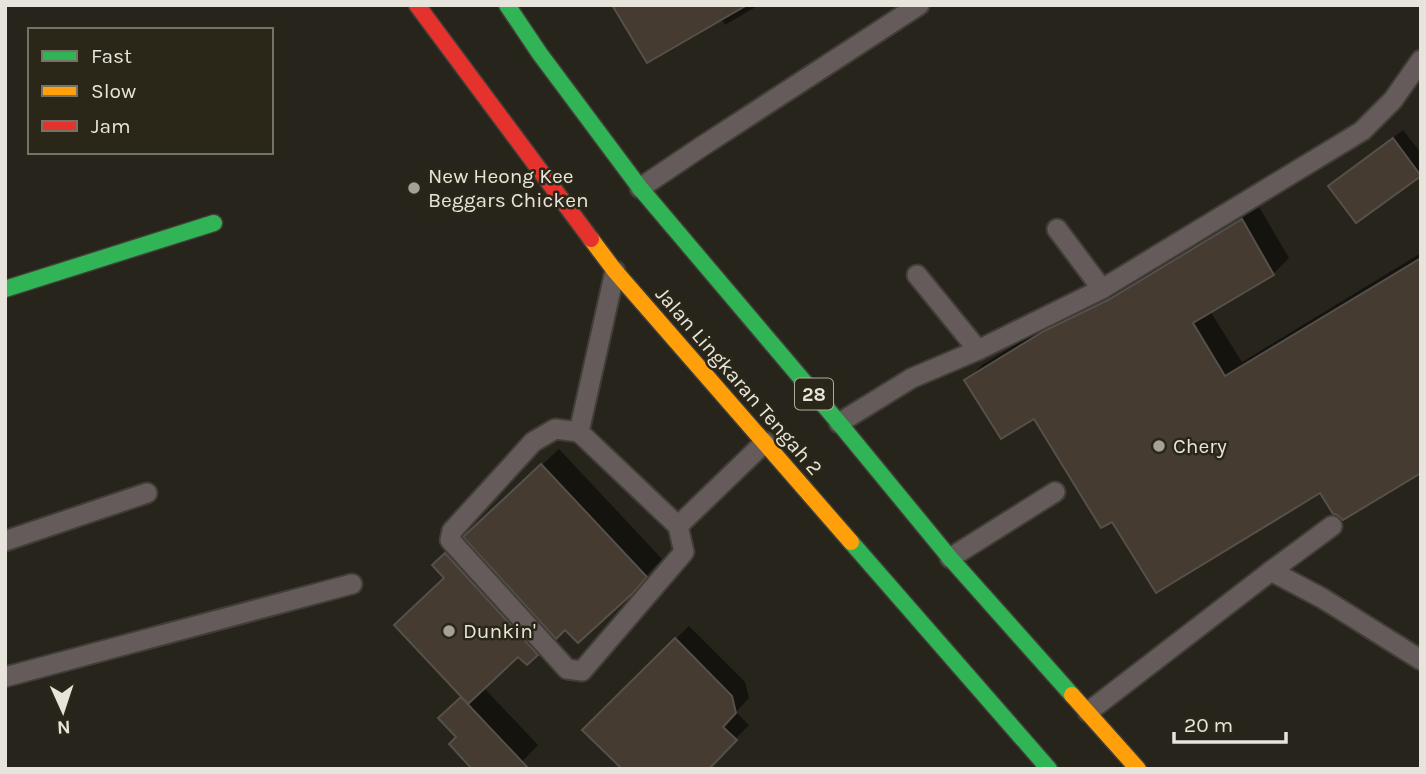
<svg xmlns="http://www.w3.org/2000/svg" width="1426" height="774" viewBox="0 0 1426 774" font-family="Karla,sans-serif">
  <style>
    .shadow { fill: #0007 }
    .building { fill: #463b31; stroke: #55504b; stroke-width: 2 }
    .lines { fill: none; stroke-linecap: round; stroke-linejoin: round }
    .lane-casing { stroke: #413e38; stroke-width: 23 }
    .fast-casing { stroke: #413e38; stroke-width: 19 }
    .slow-casing { stroke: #413e38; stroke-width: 19 }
    .jam-casing { stroke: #413e38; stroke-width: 19 }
    .lane { stroke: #655b5a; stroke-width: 19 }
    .fast { stroke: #30b455; stroke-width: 16 }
    .slow { stroke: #ff9f0a; stroke-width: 16 }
    .jam { stroke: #e5322d; stroke-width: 16 }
    .poi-dot { fill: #a4a198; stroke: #2b2718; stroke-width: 2.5 }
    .labels { text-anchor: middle; stroke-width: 5; stroke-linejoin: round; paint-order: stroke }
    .shield { fill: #2b2718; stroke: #afaba0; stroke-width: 2 }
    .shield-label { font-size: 19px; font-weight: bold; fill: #e7e4db }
    .poi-label { font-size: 21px; fill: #e7e4db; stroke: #2b2718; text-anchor: start }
    .street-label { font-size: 21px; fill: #e7e4db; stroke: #2b2718 }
  </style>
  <rect width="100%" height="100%" fill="#27241c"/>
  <g class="shadow">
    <polygon points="628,5 759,5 725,25 721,18"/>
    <polygon points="1403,130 1421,153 1421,173 1356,220 1331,186 1340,177"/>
    <polygon points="1258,205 1289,258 1273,274 1210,311 1242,362 1421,253 1421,471 1321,490 1112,519 1034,416 966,381 982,365 1062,316"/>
    <polygon points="559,449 662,559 633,590 566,627 537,654 518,655 483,687 538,745 515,769 458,737 441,718 463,696 446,577 435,565"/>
    <polygon points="689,626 745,682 749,698 736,712 749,725 706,769 584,730"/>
  </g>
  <g class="building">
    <polygon points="612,5 747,5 647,63"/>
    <polygon points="1393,138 1421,176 1356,223 1328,186"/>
    <polygon points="1242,219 1274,275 1193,323 1225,376 1421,258 1421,473 1343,520 1337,515 1333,514 1320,493 1156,593 1112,522 1101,528 1034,419 1001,439 964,380 1044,331 1108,300"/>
    <polygon points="541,464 647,577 634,592 578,643 565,630 556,639 463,537"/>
    <polygon points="445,553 538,655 527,665 518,657 468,704 394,625 444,578 432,565"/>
    <polygon points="675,638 732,696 736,713 723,727 737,740 709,769 622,769 582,730"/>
    <polygon points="461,697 529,769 472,769 449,744 456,737 438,718"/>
  </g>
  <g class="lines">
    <defs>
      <g id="lane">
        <polyline points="640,188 701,147 919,5"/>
        <polyline points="1057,229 1102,289"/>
        <polyline points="615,271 579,432 678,526 765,442"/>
        <polyline points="917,275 978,350"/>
        <polyline points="839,423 912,378 978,350 1102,289 1362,131 1393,100 1421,60"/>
        <polyline points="579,432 555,429 533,442 452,531 450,540 567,669 582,671 684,552 678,526"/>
        <polyline points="5,541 147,493"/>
        <polyline points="950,558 1055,492"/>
        <polyline points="1271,571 1332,526"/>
        <polyline points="5,677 352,584"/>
        <polyline points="1088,712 1271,571 1322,598 1421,660"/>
      </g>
      <g id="fast">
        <polyline points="507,5 540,54 640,188 839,423 950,558 1072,695"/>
        <polyline points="5,289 214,223"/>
        <polyline points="851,542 1049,769"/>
      </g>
      <g id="slow">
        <polyline points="591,239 615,271 851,542"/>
        <polyline points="1072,695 1138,769"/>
      </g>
      <polyline id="jam" points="417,5 591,239"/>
    </defs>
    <use href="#lane" class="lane-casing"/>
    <use href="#fast" class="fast-casing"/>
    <use href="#slow" class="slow-casing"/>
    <use href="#jam" class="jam-casing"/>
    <use href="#lane" class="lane"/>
    <use href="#fast" class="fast"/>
    <use href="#slow" class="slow"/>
    <use href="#jam" class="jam"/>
  </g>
  <g class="poi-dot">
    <circle cx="414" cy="188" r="7"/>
    <circle cx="1159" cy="446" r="7"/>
    <circle cx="449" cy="631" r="7"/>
  </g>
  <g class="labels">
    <rect class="shield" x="795" y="378.5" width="38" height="31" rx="5"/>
    <g class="shield-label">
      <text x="814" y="401">28</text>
    </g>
    <g class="poi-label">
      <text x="428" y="183">New Heong Kee<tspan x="428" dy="24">Beggars Chicken</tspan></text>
      <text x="1173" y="453">Chery</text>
      <text x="463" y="638">Dunkin'</text>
    </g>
    <g class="street-label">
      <text transform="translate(739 381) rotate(49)" y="7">Jalan Lingkaran Tengah 2</text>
    </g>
  </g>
  <rect width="1426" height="774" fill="none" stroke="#e7e4db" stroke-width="14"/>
  <rect x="28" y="28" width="245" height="126" fill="#2b2718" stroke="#767366" stroke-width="2"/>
  <rect x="42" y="51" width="35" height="10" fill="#30b455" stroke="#767366" stroke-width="2"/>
  <text x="91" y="63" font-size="21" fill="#e7e4db">Fast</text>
  <rect x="42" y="86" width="35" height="10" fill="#ff9f0a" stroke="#767366" stroke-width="2"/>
  <text x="91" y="98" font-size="21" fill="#e7e4db">Slow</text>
  <rect x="42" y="121" width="35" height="10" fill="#e5322d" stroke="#767366" stroke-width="2"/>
  <text x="91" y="133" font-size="21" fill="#e7e4db">Jam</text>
  <g transform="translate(63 711) rotate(177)" stroke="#2b2718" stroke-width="5" paint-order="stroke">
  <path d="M0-5L12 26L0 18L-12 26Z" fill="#e7e4db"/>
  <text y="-10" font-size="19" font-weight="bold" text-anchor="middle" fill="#e7e4db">N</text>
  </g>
  <path d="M1174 732v10h112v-10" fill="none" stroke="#e7e4db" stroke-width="3.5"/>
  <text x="1184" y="732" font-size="21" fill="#e7e4db" stroke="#2b2718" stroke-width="5" paint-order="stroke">20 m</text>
</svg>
